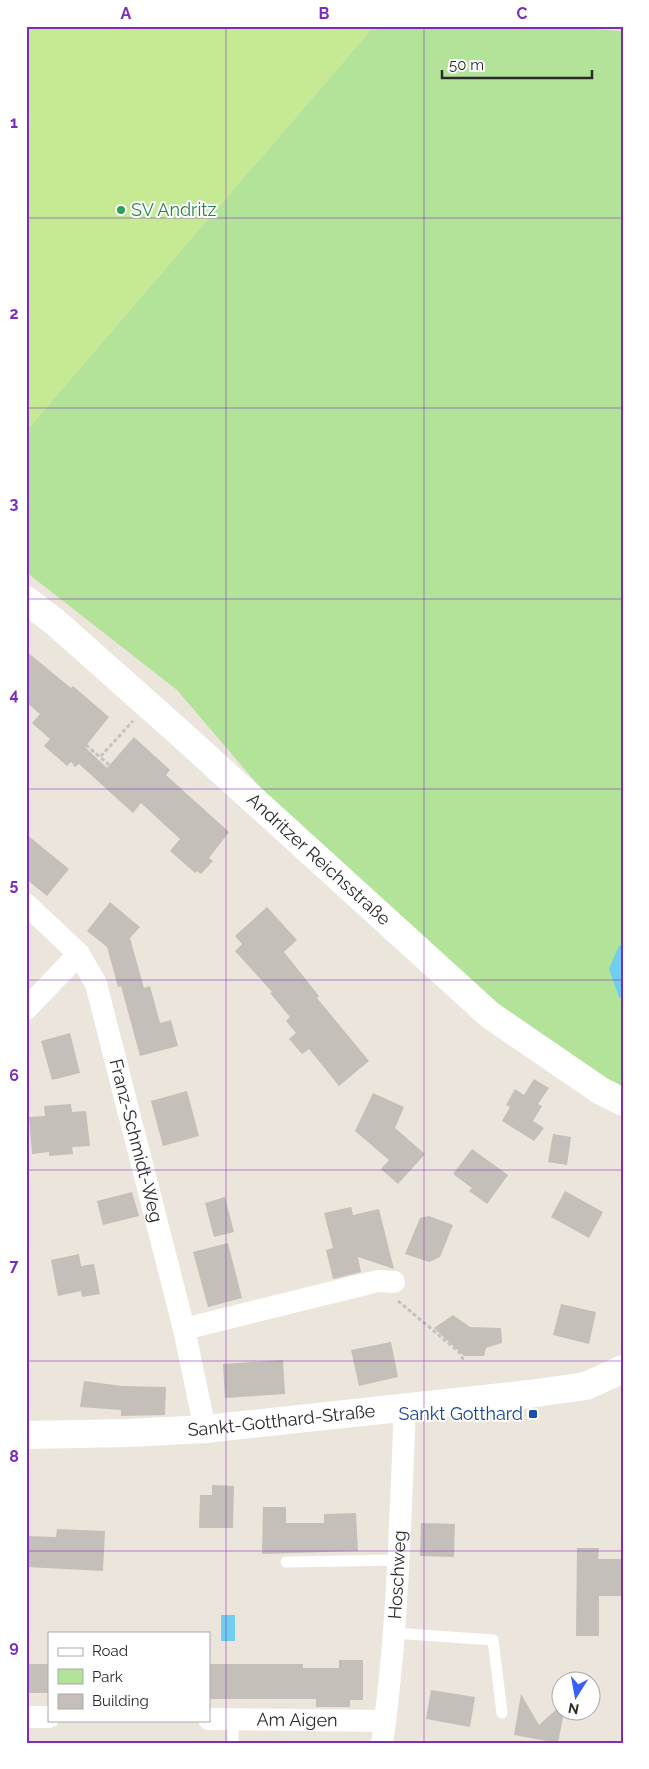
<svg xmlns="http://www.w3.org/2000/svg" width="649" height="1769" viewBox="0 0 649 1769" font-family="Raleway,sans-serif">
  <style>
    .green { fill: #b2e399 }
    .pitch { fill: #c6ea94 }
    .water { fill: #6fcdee }
    .building { fill: #c4bfb8 }
    .lines { fill: none; stroke-linecap: round; stroke-linejoin: round }
    .path { stroke: #c3c3c3; stroke-width: 3; stroke-dasharray: 4 2.5; stroke-linecap: butt }
    .lane { stroke: #fff; stroke-width: 11 }
    .street { stroke: #fff; stroke-width: 22 }
    .secondary { stroke: #fff; stroke-width: 28 }
    .grid { fill: none; stroke: #7b2cbf; stroke-width: 1; stroke-opacity: 0.55 }
    .leisure-dot { fill: #2e9e5b; stroke: #fff; stroke-width: 2 }
    .transit-dot { fill: #1a4fb4; stroke: #fff; stroke-width: 2 }
    .labels { text-anchor: middle; stroke-width: 4; stroke-linejoin: round; paint-order: stroke }
    .leisure-label { font-size: 18px; fill: #27864d; stroke: #fff; text-anchor: start }
    .street-label { font-size: 18px; fill: #2a2a2a; stroke: #fff }
    .transit-label { font-size: 18px; fill: #164399; stroke: #fff; text-anchor: end }
    .neatline { fill: none; stroke: #7b2cbf; stroke-width: 2 }
    .grid-label { font-size: 16px; text-anchor: middle; font-weight: bold; fill: #7b2cbf }
  </style>
  <rect width="100%" height="100%" fill="#ece5dc"/>
  <polygon class="green" points="374,26 549,26 623,31 623,1092 492,1002 282,813 177,690 26,572 26,431"/>
  <polygon class="pitch" points="26,26 374,26 26,431"/>
  <g class="water">
    <polygon points="623,944 623,999 619,997 609,969 619,946"/>
    <rect x="221" y="1615" width="14" height="26"/>
  </g>
  <g class="building">
    <polygon points="26,651 71,688 73,686 109,717 85,747 107,768 134,737 170,770 166,775 229,832 209,858 213,861 201,874 197,871 195,873 170,851 180,839 141,803 133,813 79,764 75,767 71,762 67,766 44,746 50,739 32,723 40,714 26,702"/>
    <polygon points="26,834 69,869 47,896 26,879"/>
    <polygon points="110,902 140,927 130,938 144,988 150,986 160,1023 171,1020 178,1046 140,1056 121,986 118,987 107,947 87,931"/>
    <polygon points="267,907 297,940 284,952 319,996 317,998 369,1061 339,1086 309,1049 302,1054 289,1039 296,1033 286,1021 290,1017 270,993 272,992 235,951 242,944 235,936"/>
    <polygon points="70,1033 80,1073 52,1080 41,1041"/>
    <polygon points="534,1079 549,1088 538,1104 542,1106 533,1121 544,1128 534,1141 502,1121 510,1107 506,1105 515,1089 524,1095"/>
    <polygon points="187,1091 199,1136 163,1146 151,1101"/>
    <polygon points="373,1093 404,1107 395,1128 425,1154 398,1184 381,1169 389,1160 355,1131"/>
    <polygon points="71,1104 72,1112 86,1111 90,1146 72,1147 73,1154 49,1156 49,1152 32,1154 29,1117 45,1116 44,1106"/>
    <polygon points="553,1134 571,1137 567,1165 548,1162"/>
    <polygon points="472,1149 508,1175 487,1204 469,1191 472,1188 453,1174"/>
    <polygon points="565,1191 603,1212 589,1238 551,1217"/>
    <polygon points="132,1192 139,1216 103,1225 97,1201"/>
    <polygon points="225,1197 234,1232 214,1237 205,1203"/>
    <polygon points="351,1207 353,1215 379,1209 394,1269 358,1257 361,1272 333,1279 326,1250 333,1248 324,1213"/>
    <polygon points="429,1216 453,1225 440,1257 429,1262 405,1254 420,1218"/>
    <polygon points="228,1243 242,1298 208,1307 193,1252"/>
    <polygon points="79,1254 81,1266 94,1264 100,1294 82,1297 81,1291 58,1296 51,1260"/>
    <polygon points="561,1304 596,1312 589,1344 553,1335"/>
    <polygon points="453,1315 470,1327 501,1328 502,1343 486,1348 484,1356 464,1356 434,1328"/>
    <polygon points="391,1342 398,1377 359,1386 351,1350"/>
    <polygon points="283,1360 285,1394 225,1398 223,1364"/>
    <polygon points="84,1381 122,1386 166,1387 165,1415 121,1416 121,1410 80,1407"/>
    <polygon points="212,1485 234,1486 233,1528 199,1528 200,1495 212,1495"/>
    <polygon points="263,1507 286,1507 286,1523 324,1523 324,1514 356,1513 358,1551 262,1554"/>
    <polygon points="421,1523 455,1524 454,1557 420,1556"/>
    <polygon points="57,1529 105,1531 103,1571 26,1567 26,1536 56,1537"/>
    <polygon points="577,1548 599,1548 598,1559 623,1559 623,1596 599,1596 599,1636 576,1636"/>
    <polygon points="339,1660 363,1660 363,1700 350,1700 350,1707 316,1707 316,1699 209,1699 209,1664 303,1664 303,1668 339,1668"/>
    <rect x="26" y="1664" width="23" height="29"/>
    <polygon points="431,1690 475,1697 470,1727 426,1719"/>
    <polygon points="521,1694 539,1725 562,1704 562,1712 564,1712 558,1743 514,1735"/>
  </g>
  <g class="lines">
    <g class="path">
      <polyline points="86,745 100,757"/>
      <polyline points="109,765 100,757 133,721"/>
      <polyline points="398,1301 459,1352 464,1361"/>
    </g>
    <g class="lane">
      <polyline points="286,1562 398,1560"/>
      <polyline points="393,1633 493,1640 502,1713"/>
      <polyline points="233,1743 233,1719"/>
    </g>
    <g class="street">
      <path id="s1" d="M26 904 79 954 96 984 184 1329 205 1429"/>
      <polyline points="26,1009 79,954"/>
      <polyline points="184,1329 378,1281 394,1282"/>
      <polyline points="26,1717 49,1717"/>
      <path id="s2" d="M209 1719 385 1721"/>
      <path id="s3" d="M382 1743C398 1632 400 1519 405 1408"/>
    </g>
    <g class="secondary">
      <path id="s4" d="M26 600 55 622 181 734 490 1015 601 1091 623 1102"/>
      <path id="s5" d="M26 1435 130 1433 205 1429 529 1394 586 1386 623 1369"/>
    </g>
  </g>
  <path class="grid" d="M226 26V1743M424 26V1743M26 218H623M26 408H623M26 599H623M26 789H623M26 980H623M26 1170H623M26 1361H623M26 1551H623"/>
  <circle class="leisure-dot" cx="121" cy="210" r="5"/>
  <rect class="transit-dot" x="528" y="1409" width="10" height="10" rx="2.5"/>
  <g class="labels">
    <g class="leisure-label">
      <text x="131" y="216">SV Andritz</text>
    </g>
    <g class="street-label">
      <text dy="6" stroke="none"><textPath href="#s4" startOffset="391">Andritzer Reichsstraße</textPath></text>
      <text dy="6" stroke="none"><textPath href="#s1" startOffset="269">Franz-Schmidt-Weg</textPath></text>
      <text dy="6" stroke="none"><textPath href="#s5" startOffset="256">Sankt-Gotthard-Straße</textPath></text>
      <text dy="6" stroke="none"><textPath href="#s3" startOffset="169">Hoschweg</textPath></text>
      <text dy="6" stroke="none"><textPath href="#s2" startOffset="88">Am Aigen</textPath></text>
    </g>
    <g class="transit-label">
      <text x="523" y="1420">Sankt Gotthard</text>
    </g>
  </g>
  <rect width="649" height="1769" fill="none" stroke="#ffffff" stroke-width="55"/>
  <rect x="48" y="1632" width="162" height="90" fill="#ffffff" stroke="#aaaaaa"/>
  <rect x="58" y="1648" width="25" height="8" fill="#ffffff" stroke="#aaaaaa"/>
  <text x="92" y="1656" font-size="15" fill="#2a2a2a">Road</text>
  <rect x="58" y="1669" width="25" height="15" fill="#b2e399" stroke="#aaaaaa"/>
  <text x="92" y="1682" font-size="15" fill="#2a2a2a">Park</text>
  <rect x="58" y="1694" width="25" height="15" fill="#c4bfb8" stroke="#aaaaaa"/>
  <text x="92" y="1706" font-size="15" fill="#2a2a2a">Building</text>
  <g transform="translate(576 1696) rotate(191)"><circle r="24" fill="#ffffff" stroke="#aaaaaa"/>
  <path d="M0-4L9 19L0 12L-9 19Z" fill="#3c60fa"/>
  <text y="-8" font-size="14" font-weight="bold" text-anchor="middle" fill="#2a2a2a">N</text>
  </g>
  <path d="M442 70v8h150v-8" fill="none" stroke="#2a2a2a" stroke-width="2.5"/>
  <text x="449" y="70" font-size="15" fill="#2a2a2a" stroke="#ffffff" stroke-width="4" paint-order="stroke">50 m</text>
  <rect x="28" y="28" width="594" height="1714" class="neatline"/>
  <g class="grid-label">
    <text x="126" y="19">A</text>
    <text x="324" y="19">B</text>
    <text x="522" y="19">C</text>
    <text x="14" y="128">1</text>
    <text x="14" y="319">2</text>
    <text x="14" y="509">3</text>
    <text x="14" y="700">4</text>
    <text x="14" y="890">5</text>
    <text x="14" y="1081">6</text>
    <text x="14" y="1271">7</text>
    <text x="14" y="1462">8</text>
    <text x="14" y="1652">9</text>
  </g>
</svg>
